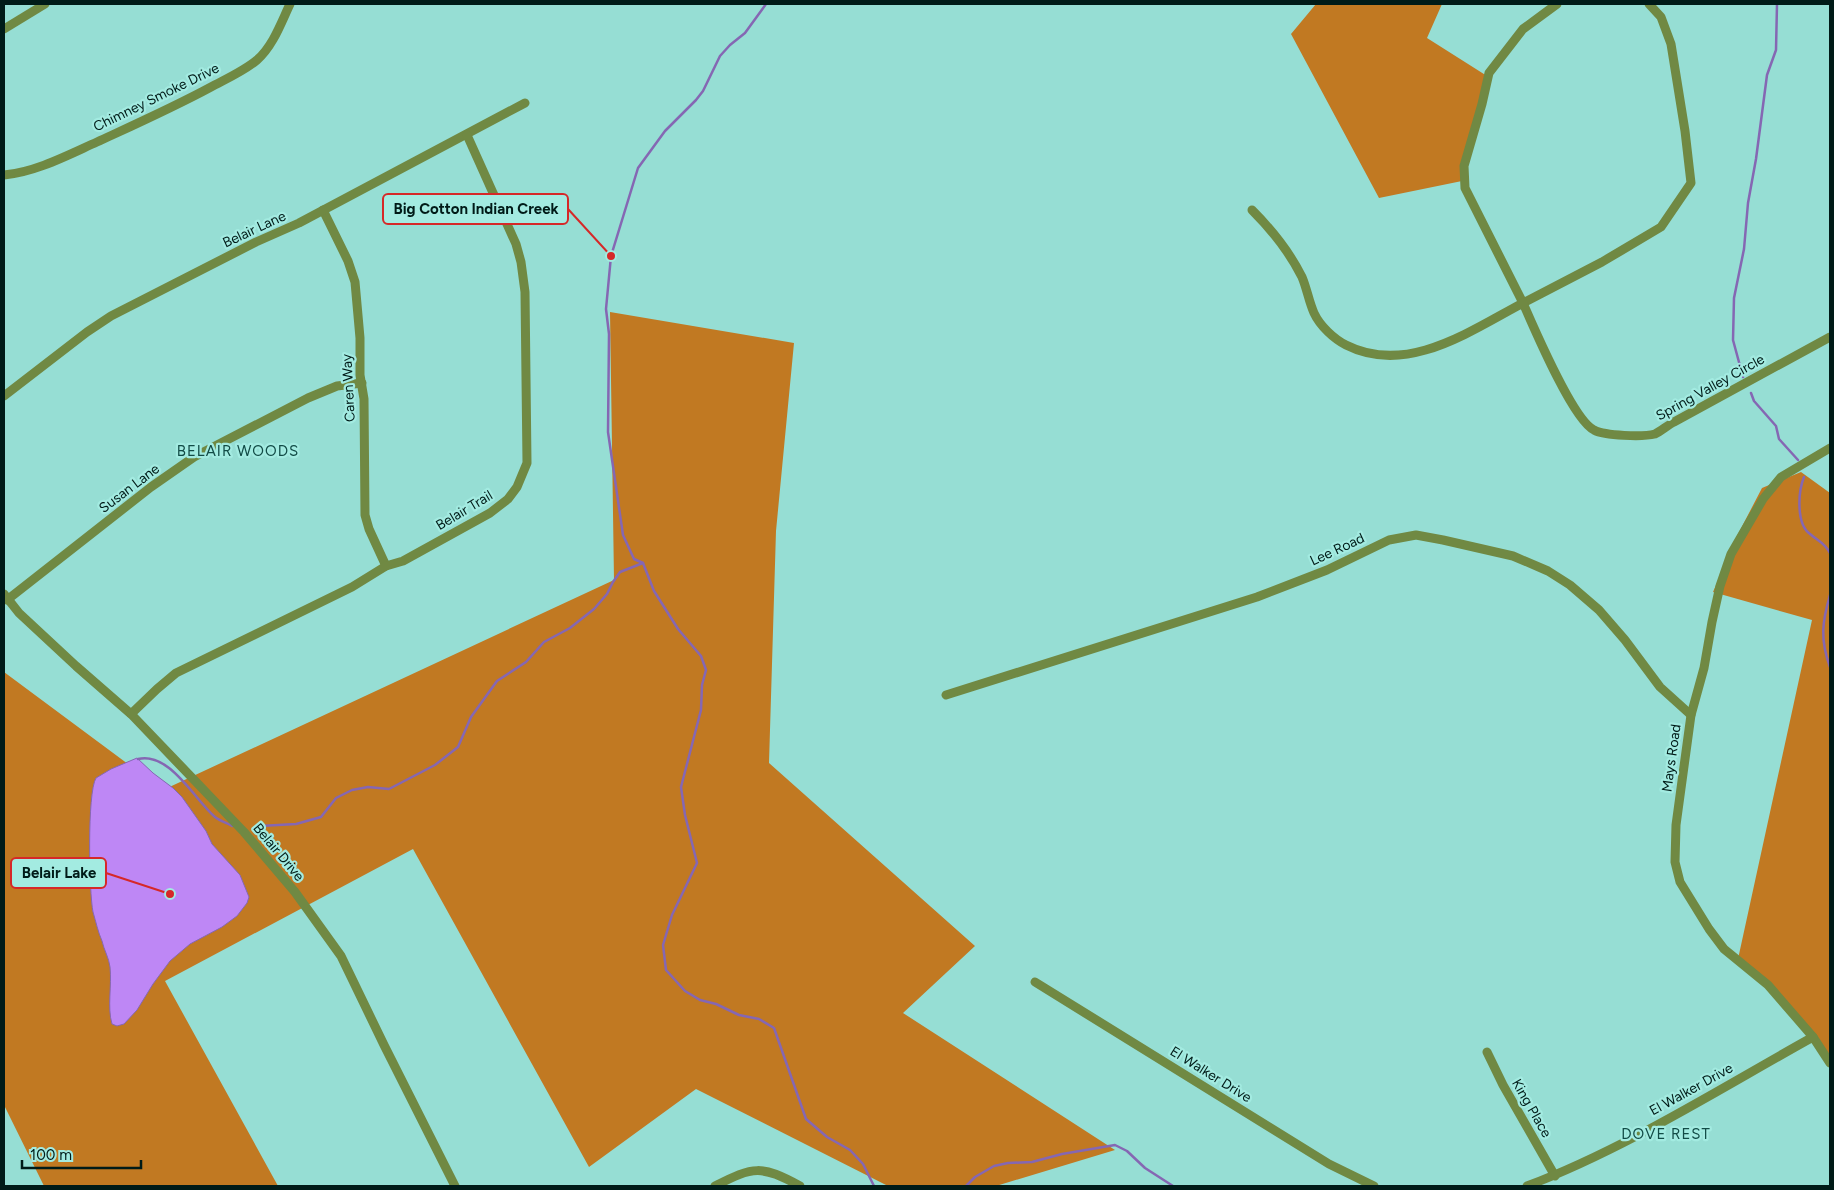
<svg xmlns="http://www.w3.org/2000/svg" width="1834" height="1190" viewBox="0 0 1834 1190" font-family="Figtree,sans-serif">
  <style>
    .forest { fill: #c17922 }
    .water { fill: #be87f5; stroke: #8567b3 }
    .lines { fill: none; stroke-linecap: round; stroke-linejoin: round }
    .stream { stroke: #8567b3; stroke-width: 2.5 }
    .street { stroke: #708943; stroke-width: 9 }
    .labels { text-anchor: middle; stroke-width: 4.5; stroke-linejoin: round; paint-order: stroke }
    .street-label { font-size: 14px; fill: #001b18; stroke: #a3ebe1 }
    .neighbourhood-label { font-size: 15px; letter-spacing: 1px; fill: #124b46; stroke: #a3ebe1 }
    .leader { fill: none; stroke: #d62828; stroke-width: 2 }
    .callout-dot { fill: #d62828; stroke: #a3ebe1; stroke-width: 2 }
    .callout { fill: #a3ebe1; stroke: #d62828; stroke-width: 2 }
    .callout-label { font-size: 15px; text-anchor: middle; font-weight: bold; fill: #001b18 }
  </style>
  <rect width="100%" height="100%" fill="#96ded4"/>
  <g class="forest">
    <polygon points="1316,4 1442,4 1427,38 1487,76 1462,181 1379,198 1291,34"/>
    <polygon points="610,312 794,343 776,531 769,763 975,946 903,1013 1115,1150 996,1186 888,1186 696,1089 589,1167 413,849 165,981 278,1186 44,1186 4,1105 4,672 163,790 614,580"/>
    <polygon points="1801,472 1830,493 1830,1068 1786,1004 1738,959 1812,620 1713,592 1736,538 1762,488"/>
  </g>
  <path class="water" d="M137 758 153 773 173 788 182 797 206 831 212 844 240 875 249 897 247 903 237 916 222 927 190 944 170 961 153 984 137 1010 124 1024 117 1026 112 1024C107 1007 112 986 110 967 109 958 104 950 102 941 98 932 96 922 93 912 89 892 87 793 96 778L111 769Z"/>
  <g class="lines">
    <g class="stream">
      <polyline points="766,4 745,33 730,45 720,56 703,91 696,100 665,131 638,168 611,256 606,309 609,334 608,432 623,535 634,559 643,563 654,591 678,629 701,656 706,670 702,685 701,710 681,787 685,815 697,863 672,915 663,945 666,970 685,991 700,1000 716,1004 739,1015 759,1019 774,1028 806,1119 827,1137 850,1150 863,1164 874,1186"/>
      <polyline points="1743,377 1733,340 1734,298 1744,249 1748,203 1756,159 1767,75 1776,50 1777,4"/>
      <polyline points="1751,393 1754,401 1776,426 1779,439 1798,460"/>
      <path d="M1804 477C1798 492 1796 524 1810 534 1818 541 1825 543 1830 553"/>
      <path d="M1830 595C1822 622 1820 640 1830 667"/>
      <path d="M138 759C169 751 195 800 215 817 220 821 227 823 232 826"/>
      <polyline points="260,826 296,824 321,817 336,798 352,790 368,787 389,789 435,765 458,747 471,717 497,681 526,662 544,642 570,628 594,609 607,594 613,582 620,572 643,563"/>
      <polyline points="966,1186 975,1177 994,1166 1008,1163 1032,1162 1062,1154 1115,1145 1127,1151 1145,1168 1173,1186"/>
    </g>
    <g class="street">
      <polyline points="1557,4 1523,29 1489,73 1482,104 1464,166 1465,188 1523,303 1602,262 1661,227 1691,183 1685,131 1671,44 1661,17 1649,4"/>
      <polyline points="4,29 45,4"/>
      <path d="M4 175C36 172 68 155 97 142 136 124 174 107 211 87 226 79 244 71 257 60 273 46 281 23 290 4"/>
      <polyline points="323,210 348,261 355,282 360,338 360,375 364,399 365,515 369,529 386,566"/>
      <path d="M1252 210C1272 230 1290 253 1302 277 1307 289 1309 302 1314 313 1320 326 1334 339 1346 345 1407 376 1470 331 1523 303 1534 328 1573 420 1594 430 1605 436 1643 437 1655 434 1661 431 1668 425 1674 422L1830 337"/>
      <polyline points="4,396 87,332 111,316 256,242 299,223 525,103"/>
      <polyline points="1830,448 1781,477 1763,499 1731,554 1720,586 1712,622 1704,668 1691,715 1676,825 1675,862 1680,882 1709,929 1724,949 1768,985 1813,1037 1830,1063"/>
      <polyline points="4,594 19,613 76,666 131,714 244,832 295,892 341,956 384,1045 455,1186"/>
      <polyline points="7,600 151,487 194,457 308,398 337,386 362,383"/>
      <polyline points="946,695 1257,597 1327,570 1389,540 1416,535 1443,540 1513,556 1548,571 1570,585 1599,610 1625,640 1660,687 1691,715"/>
      <polyline points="131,714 157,689 176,673 352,587 386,566 403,561 490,513 508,499 517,487 527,463 525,292 521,262 516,244 467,135"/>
      <polyline points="1035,982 1329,1164 1374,1186"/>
      <polyline points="1487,1052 1503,1085 1555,1176"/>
      <path d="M715 1186C754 1166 761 1165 800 1186"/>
      <path d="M1527 1186C1625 1149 1721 1088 1813 1037"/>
    </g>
  </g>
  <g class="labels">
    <g class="street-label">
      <text transform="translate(156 97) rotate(-26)" y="5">Chimney Smoke Drive</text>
      <text transform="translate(254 229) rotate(-25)" y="5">Belair Lane</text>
      <text transform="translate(1710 387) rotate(-29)" y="5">Spring Valley Circle</text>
      <text transform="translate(348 388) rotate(-93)" y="5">Caren Way</text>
      <text transform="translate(129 488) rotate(-37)" y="5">Susan Lane</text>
      <text transform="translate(464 510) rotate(-31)" y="5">Belair Trail</text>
      <text transform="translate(1337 549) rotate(-25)" y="5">Lee Road</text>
      <text transform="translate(1671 758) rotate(-82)" y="5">Mays Road</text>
      <text transform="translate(279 852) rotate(50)" y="5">Belair Drive</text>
      <text transform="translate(1211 1074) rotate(32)" y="5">El Walker Drive</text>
      <text transform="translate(1691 1089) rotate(-29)" y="5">El Walker Drive</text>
      <text transform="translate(1532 1108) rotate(60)" y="5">King Place</text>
    </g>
    <g class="neighbourhood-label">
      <text x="238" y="456">BELAIR WOODS</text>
      <text x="1666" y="1139">DOVE REST</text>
    </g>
  </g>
  <path class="leader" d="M611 256L568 209M170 894L106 873"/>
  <g class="callout-dot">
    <circle cx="611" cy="256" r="5"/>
    <circle cx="170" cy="894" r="5"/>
  </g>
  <g class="callout">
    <rect x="383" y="194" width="185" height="30" rx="5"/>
    <rect x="11" y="858" width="95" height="30" rx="5"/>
  </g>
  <g class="callout-label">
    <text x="476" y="214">Big Cotton Indian Creek</text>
    <text x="59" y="878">Belair Lake</text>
  </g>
  <rect width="1834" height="1190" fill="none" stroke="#001b18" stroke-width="10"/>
  <path d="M22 1160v8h119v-8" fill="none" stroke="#001b18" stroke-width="2.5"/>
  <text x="30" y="1160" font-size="15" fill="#001b18" stroke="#a3ebe1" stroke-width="4" paint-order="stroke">100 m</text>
</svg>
